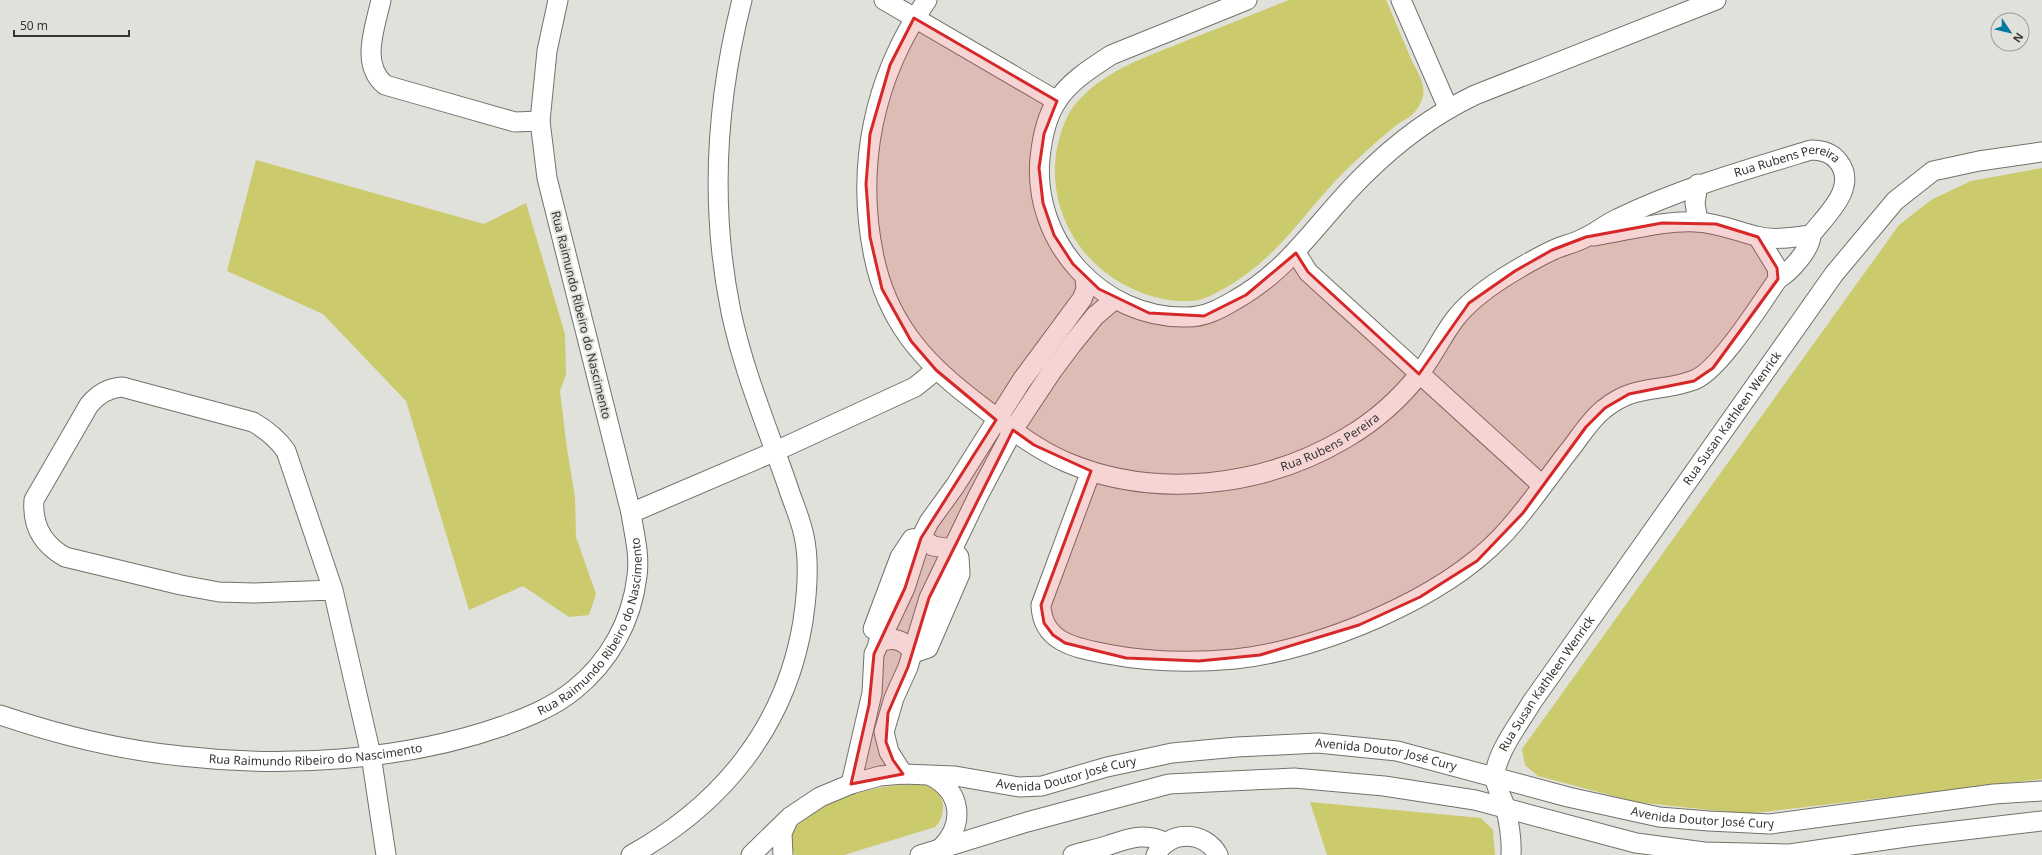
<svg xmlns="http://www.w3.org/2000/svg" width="2042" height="855" viewBox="0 0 2042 855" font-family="'Noto Sans',sans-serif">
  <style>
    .green { fill: #cbca6c }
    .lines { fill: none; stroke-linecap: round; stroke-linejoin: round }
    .minor-casing { stroke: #72726c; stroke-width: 21 }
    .minor { stroke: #fff; stroke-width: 19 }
    .marked { fill: #d62828; fill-opacity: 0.2; stroke: #d62828; stroke-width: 3; stroke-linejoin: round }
    .labels { text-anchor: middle; stroke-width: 4; stroke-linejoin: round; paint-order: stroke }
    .street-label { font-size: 12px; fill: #353633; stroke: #e0e1da }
  </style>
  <rect width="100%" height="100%" fill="#e0e1da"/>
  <g class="green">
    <path d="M1289 0H1386C1395 20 1403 41 1412 61 1416 69 1422 78 1423 87 1425 94 1421 104 1417 109 1412 117 1402 121 1395 126 1377 141 1359 157 1342 174 1301 216 1278 258 1225 288 1217 292 1208 298 1199 300 1183 303 1163 300 1148 295 1086 275 1045 214 1057 148 1061 131 1066 114 1078 101 1107 69 1149 56 1188 40 1222 27 1256 13 1289 0Z"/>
    <polygon points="256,160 484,224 526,203 565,334 566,375 560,391 566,442 575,498 576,537 596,594 589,615 569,617 523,586 469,610 406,401 323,314 227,271"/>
    <polygon points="2042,168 2042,779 1747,814 1636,802 1538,776 1525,765 1522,749 1899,225 1931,200 1971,181"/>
    <path d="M901 785C908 785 917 784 924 785 946 789 948 814 935 827L844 855H795C791 849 788 838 792 831 794 827 800 824 803 821 831 798 866 788 901 785Z"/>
    <polygon points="1310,802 1481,818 1493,830 1495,855 1327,855"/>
  </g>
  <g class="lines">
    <defs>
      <g id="minor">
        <path d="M381 0C375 28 360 64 385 85L515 122 540 121"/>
        <polyline points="884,0 1057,101"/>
        <path id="s1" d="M927 0C874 76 855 166 874 257 887 320 922 361 972 399 1002 422 1031 447 1066 462 1155 500 1264 487 1346 438 1375 421 1400 399 1420 373 1433 356 1442 336 1455 319 1468 302 1486 289 1503 278 1519 268 1536 258 1553 250 1564 245 1576 243 1586 237 1597 232 1606 224 1617 219 1679 189 1745 170 1811 150 1821 150 1831 152 1838 161 1859 187 1826 215 1811 235 1811 249 1790 272 1778 279 1761 303 1719 371 1694 380 1661 393 1636 383 1604 409 1591 419 1582 434 1572 447 1548 477 1528 509 1501 537 1442 599 1320 650 1235 659 1193 663 1149 662 1107 654 1077 648 1042 643 1041 605L1091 471"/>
        <path d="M1247 0 1111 55C1091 68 1069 82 1057 101 1046 117 1042 139 1040 158 1032 242 1102 319 1187 317 1205 317 1220 309 1235 300 1291 269 1319 219 1363 176 1396 143 1433 115 1475 95L1716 0"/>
        <polyline points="1401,0 1448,108"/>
        <polyline points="1698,222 1695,203 1698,184"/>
        <path d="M1593 236C1627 231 1663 220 1697 222 1718 223 1736 231 1756 236 1774 241 1794 237 1811 235"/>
        <polyline points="1758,237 1777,268 1778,279"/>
        <polyline points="1296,253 1308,272 1542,485"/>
        <polyline points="631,513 776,451 915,387 936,370"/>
        <path d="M333 590 254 593 219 592 181 585 65 557C42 544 32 525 34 500L89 405C98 394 108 388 122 387L253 422C267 430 277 438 286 451L333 590 371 755 386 855"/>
        <polyline points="873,629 900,557 912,539 921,538 933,546 952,549 959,557 960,574 928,648 913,653"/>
        <path d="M878 643C892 636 905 639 913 653"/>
        <path id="s2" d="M0 715C59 735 119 750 181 756 286 768 403 761 503 726 528 717 553 707 574 690 609 662 632 621 637 576 640 554 634 534 631 513L547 178 540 121 547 51 558 0"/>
        <polyline points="903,774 889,752 884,732 894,698 908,667 929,598 978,496 1013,430 1052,371 1073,343 1095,316 1115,299"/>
        <path d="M931 776C962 792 965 824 941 848"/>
        <polyline points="851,784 872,693 874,654 905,588 921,538 929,522 955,486 1022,380 1082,299 1086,289 1085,278"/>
        <path d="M631 855C723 804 786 726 803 621 807 594 810 563 804 536 801 520 793 503 788 487 768 429 744 373 731 312 710 209 716 102 742 0"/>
        <path id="s3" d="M751 855 790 817 820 797 851 784 880 776 903 774 955 776 1019 787 1042 786 1107 767 1172 753 1237 747 1318 743 1397 751 1568 797 1659 817 1709 821 1770 824 1994 794 2042 791"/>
        <polyline points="783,855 782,833 788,820"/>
        <polyline points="920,855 1027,822 1169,784 1294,778 1384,786 1475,800 1636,843 1704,852 1790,854 1913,836 2042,821"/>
        <path d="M1073 855C1085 851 1098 849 1109 845 1130 838 1146 832 1166 843"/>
        <path d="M1156 855C1168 830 1205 830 1218 855"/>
        <path id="s4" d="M1511 855C1512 839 1509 822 1505 806 1502 797 1495 786 1495 777 1495 754 1521 721 1532 702L1834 274 1895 201 1933 171 1979 161 2042 152"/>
      </g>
    </defs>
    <use href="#minor" class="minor-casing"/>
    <use href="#minor" class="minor"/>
  </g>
  <path class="marked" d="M914 18 1057 101 1044 134 1039 168 1043 203 1054 235 1073 264 1099 289 1149 313 1204 316 1246 295 1296 253 1308 272 1419 374 1469 303 1515 271 1552 250 1586 237 1662 223 1716 224 1758 237 1777 268 1778 279 1713 368 1694 381 1629 394 1605 408 1586 427 1523 513 1477 561 1420 597 1359 625 1260 655 1199 661 1126 658 1065 643 1053 635 1044 623 1041 605 1091 471 1034 445 1013 430 929 598 908 667 888 713 886 742 893 760 903 774 851 784 869 705 874 654 905 588 921 538 996 420 936 370 911 341 882 289 870 237 866 184 870 134 890 65Z"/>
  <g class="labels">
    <g class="street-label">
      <text dy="4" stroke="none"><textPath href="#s1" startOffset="1388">Rua Rubens Pereira</textPath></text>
      <text transform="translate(581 315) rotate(76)" y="4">Rua Raimundo Ribeiro do Nascimento</text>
      <text dy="4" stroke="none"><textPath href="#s4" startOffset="512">Rua Susan Kathleen Wenrick</textPath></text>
      <text dy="4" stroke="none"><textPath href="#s1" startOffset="835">Rua Rubens Pereira</textPath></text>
      <text dy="4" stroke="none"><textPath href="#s2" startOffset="657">Rua Raimundo Ribeiro do Nascimento</textPath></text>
      <text dy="4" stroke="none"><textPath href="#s4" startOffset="188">Rua Susan Kathleen Wenrick</textPath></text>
      <text dy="4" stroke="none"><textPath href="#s2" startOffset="321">Rua Raimundo Ribeiro do Nascimento</textPath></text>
      <text dy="4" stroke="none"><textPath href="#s3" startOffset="667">Avenida Doutor José Cury</textPath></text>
      <text dy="4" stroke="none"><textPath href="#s3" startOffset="343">Avenida Doutor José Cury</textPath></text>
      <text dy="4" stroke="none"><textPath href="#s3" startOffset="991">Avenida Doutor José Cury</textPath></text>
    </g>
  </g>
  <g transform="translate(2010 32) rotate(125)"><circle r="19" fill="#e0e1da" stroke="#9c9d97"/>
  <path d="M0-3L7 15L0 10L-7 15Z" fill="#0079a1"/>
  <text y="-6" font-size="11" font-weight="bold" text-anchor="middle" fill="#353633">N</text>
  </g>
  <path d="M14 30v6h115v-6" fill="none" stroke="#353633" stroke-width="2"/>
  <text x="20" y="30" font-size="12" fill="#353633" stroke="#e0e1da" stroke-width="3" paint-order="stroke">50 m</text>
</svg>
